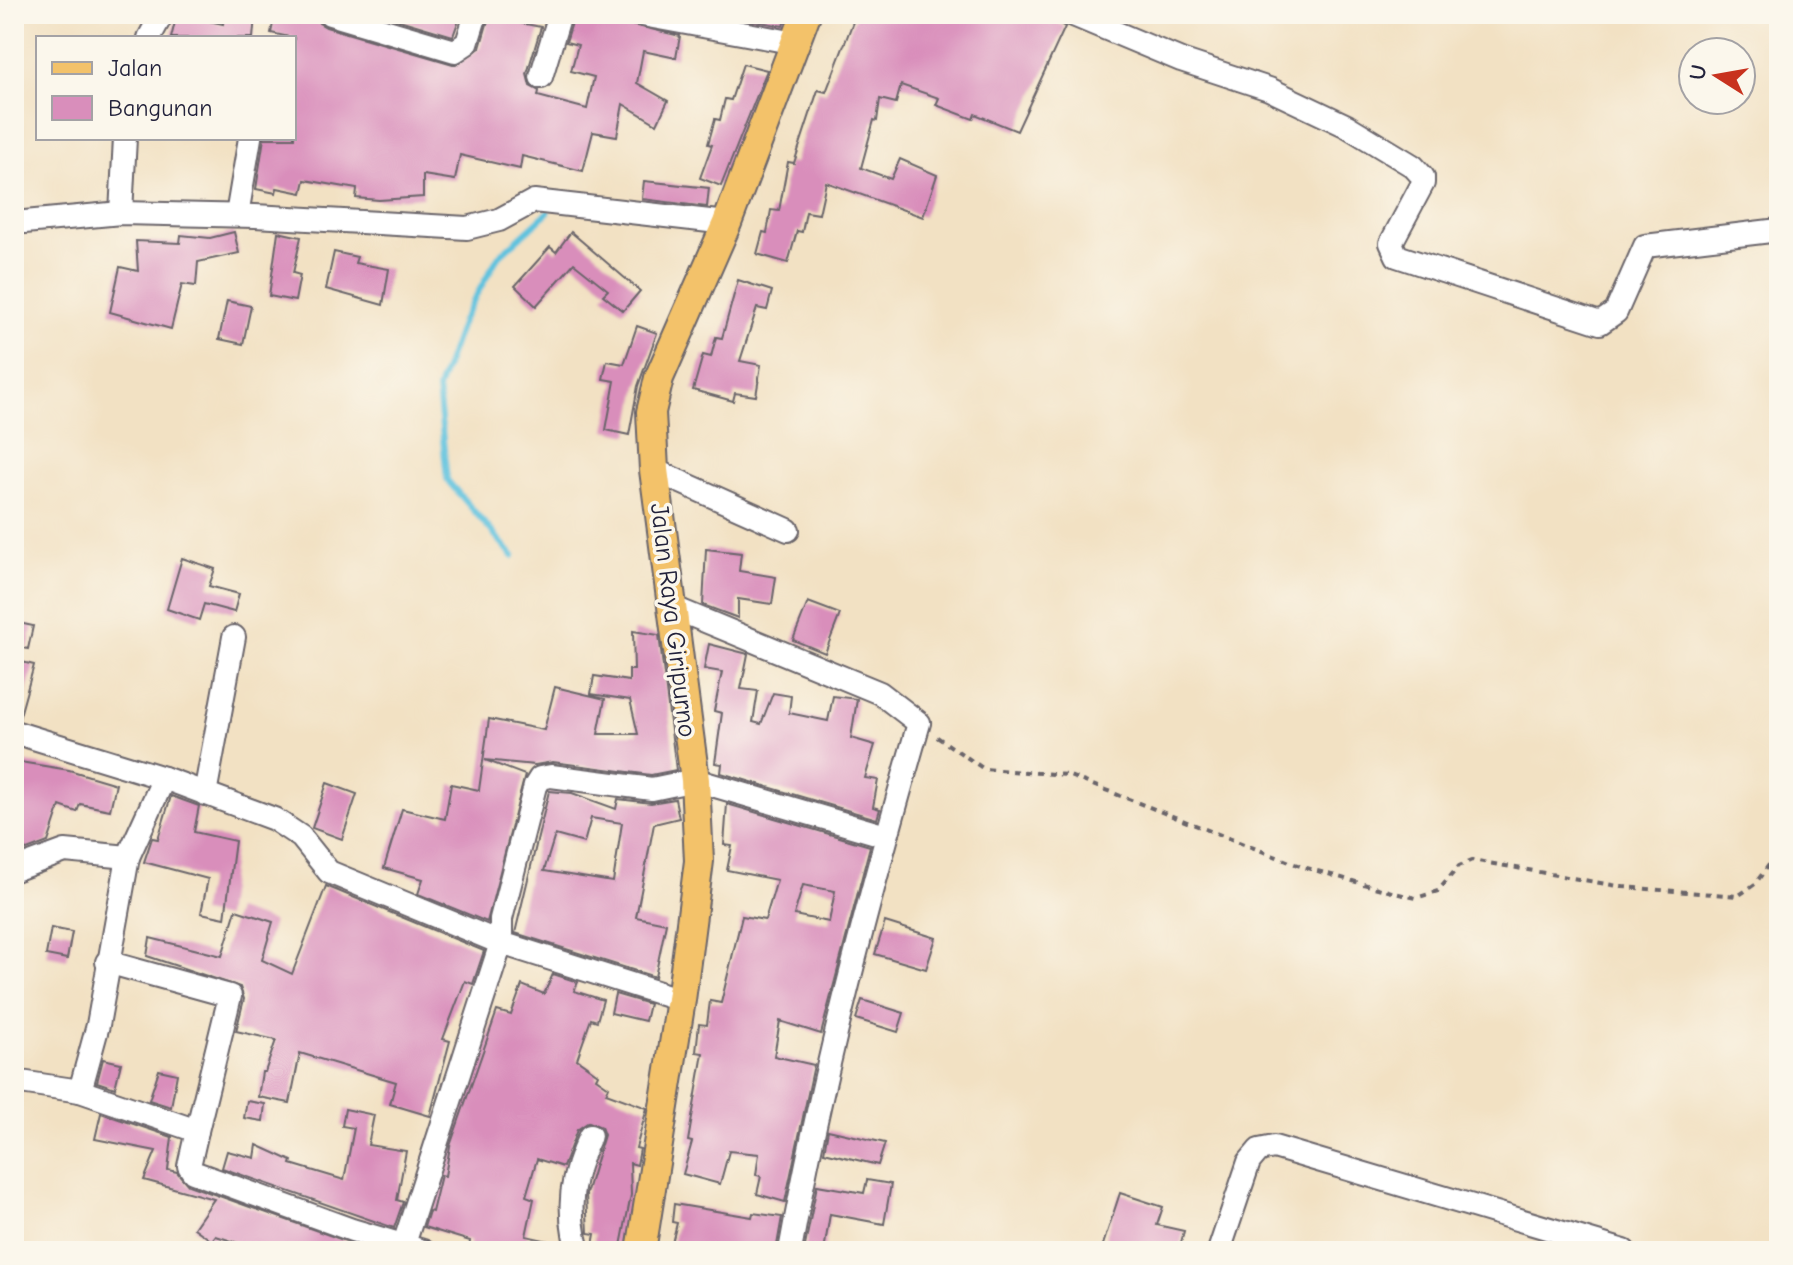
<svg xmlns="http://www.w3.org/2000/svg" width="1793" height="1265" viewBox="0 0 1793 1265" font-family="'Comic Neue',sans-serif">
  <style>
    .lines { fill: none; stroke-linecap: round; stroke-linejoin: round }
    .stream { stroke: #5fc2de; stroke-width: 6 }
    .building { fill: #d98ebb; fill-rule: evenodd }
    .minor-casing { stroke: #6b656b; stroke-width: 26 }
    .major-casing { stroke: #6b656b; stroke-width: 32 }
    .path { stroke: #6b656b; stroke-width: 4; stroke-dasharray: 6 6; stroke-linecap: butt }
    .minor { stroke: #fff; stroke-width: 22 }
    .major { stroke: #f3c26a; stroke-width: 28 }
    .labels { text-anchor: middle; stroke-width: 7; stroke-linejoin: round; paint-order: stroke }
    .street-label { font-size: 26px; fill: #22223b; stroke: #fbf7ec }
  </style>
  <rect width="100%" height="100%" fill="#fbf7ec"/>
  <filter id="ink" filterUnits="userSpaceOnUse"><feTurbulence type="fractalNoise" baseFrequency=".0125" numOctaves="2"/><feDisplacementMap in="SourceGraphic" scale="16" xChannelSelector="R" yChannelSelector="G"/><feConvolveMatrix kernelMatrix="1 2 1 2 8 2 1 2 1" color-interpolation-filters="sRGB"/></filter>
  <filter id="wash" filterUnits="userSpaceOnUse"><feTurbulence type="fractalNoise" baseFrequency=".006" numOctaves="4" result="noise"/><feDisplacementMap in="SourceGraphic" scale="32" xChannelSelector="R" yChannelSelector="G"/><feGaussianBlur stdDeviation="1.8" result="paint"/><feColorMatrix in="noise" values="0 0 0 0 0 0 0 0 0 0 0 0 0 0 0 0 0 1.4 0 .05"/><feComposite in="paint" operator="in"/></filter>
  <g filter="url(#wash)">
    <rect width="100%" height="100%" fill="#f2e1c3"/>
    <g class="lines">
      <polyline class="stream" points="513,556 447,480 438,389 462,321 498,257 548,212"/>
    </g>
    <g id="blocks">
      <g class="building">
        <polygon points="177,14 223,24 225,14 255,16 253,38 171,38"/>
        <polygon points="275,14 316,14 319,23 326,27 456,65 480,48 490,14 512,14 510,21 541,27 527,74 530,86 539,91 538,96 587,109 594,77 571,71 578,45 566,42 574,16 587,18 588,14 680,36 676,58 643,51 637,83 668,101 657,124 623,104 617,136 593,132 583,171 522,156 520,169 460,155 455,180 423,175 423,197 379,200 356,198 357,189 305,180 302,193 277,188 276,193 256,189 264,138 294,138 294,38 271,33"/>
        <polygon points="379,14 461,14 453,36"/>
        <polygon points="715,14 788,14 783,26"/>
        <polygon points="856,14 968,14 982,19 984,14 1043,14 1065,27 1017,131 975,114 973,119 936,105 939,98 901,85 896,103 880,99 877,121 874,120 861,168 891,179 900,159 937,175 923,217 826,182 819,214 806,212 802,232 797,231 788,263 757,254 763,232 767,233 771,210 779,211 788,162 794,163 818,90 826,92"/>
        <polygon points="743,64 767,70 721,186 700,178 712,145 708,144 715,119 720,120 725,99 731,100"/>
        <polygon points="644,181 709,188 707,207 642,199"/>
        <polygon points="234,232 239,253 198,262 196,286 182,284 171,329 110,312 120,267 138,271 136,241 180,243 181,235 210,238"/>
        <polygon points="278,232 301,237 293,273 300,275 295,301 269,296"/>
        <polygon points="571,232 640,291 623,311 603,295 608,290 574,263 536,306 515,286 550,247 556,252"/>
        <polygon points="334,252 357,257 355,263 389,269 383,305 326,289"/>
        <polygon points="738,280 772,291 767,310 757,308 740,361 761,365 756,396 735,393 733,401 693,390 703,355 711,357 716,337 722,338"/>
        <polygon points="227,301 251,306 243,344 219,339"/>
        <polygon points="637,326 657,333 638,386 629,435 606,430 615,381 603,379 607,361 624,364"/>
        <polygon points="706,549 741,553 739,571 776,577 772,604 738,599 738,618 703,605"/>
        <polygon points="182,558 215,569 209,586 239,594 234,612 204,604 199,620 167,609"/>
        <polygon points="808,602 840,614 825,653 793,640"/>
        <polygon points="14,622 33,626 28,649 14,646"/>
        <polygon points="633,631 659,635 676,770 651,775 553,762 535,765 485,760 525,775 487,922 418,894 423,879 384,868 402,809 445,819 451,784 479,790 489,719 544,730 555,687 605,699 598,734 638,734 630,700 591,694 594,676 629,681 629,670 634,670"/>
        <polygon points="709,644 748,654 741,689 758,691 753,722 761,724 773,693 791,696 789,713 828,721 833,696 857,699 851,738 875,745 865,778 878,780 873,807 880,809 877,819 721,773 722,764 715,763 722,713 714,711 722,672 704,669"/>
        <polygon points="18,661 34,665 19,719 14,718 14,675"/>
        <polygon points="14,761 69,770 116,784 110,810 80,804 77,812 60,806 48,842 27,850 14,846"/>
        <polygon points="327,783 357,794 342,839 312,828"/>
        <path d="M549 791 572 793 616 809 618 799 651 803 675 799 679 818 654 824 636 917 666 923 655 977 515 933ZM591 818 622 823 613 882 544 871 555 835 584 843Z"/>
        <polygon points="171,796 199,806 194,832 235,841 225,918 201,913 208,879 144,862 152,838 158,839"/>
        <path d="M727 804 870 846 821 1034 780 1021 774 1056 814 1065 785 1202 757 1194 761 1176 756 1175 759 1154 729 1151 720 1184 683 1174 692 1142 688 1141 703 1053 696 1052 699 1024 707 1025 710 1001 721 1003 742 916 765 920 777 880 727 870 732 846 724 845ZM803 885 835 891 829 922 794 915Z"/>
        <polygon points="326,886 484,951 473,984 465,981 443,1039 450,1041 430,1116 390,1104 396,1082 300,1053 290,1103 258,1097 262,1072 265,1072 276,1040 236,1031 244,999 240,987 147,956 150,938 222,956 236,910 273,922 262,960 292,974"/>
        <polygon points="885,922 936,938 926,969 875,954"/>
        <polygon points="51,928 72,932 67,959 46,955"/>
        <polygon points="553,974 578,982 574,991 603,1000 597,1021 591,1019 577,1059 598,1074 596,1078 609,1087 606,1093 647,1108 636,1148 640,1149 637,1165 630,1163 631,1195 620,1251 592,1251 595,1234 588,1233 586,1194 604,1135 601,1127 589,1122 577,1130 563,1167 537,1159 526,1196 534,1199 526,1236 562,1244 563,1251 469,1251 470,1241 424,1227 429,1211 432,1212 441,1175 445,1176 450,1146 497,1011 511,1015 522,985 544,994"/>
        <polygon points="615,994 649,1004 645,1021 611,1013"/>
        <polygon points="862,1000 904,1013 898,1032 856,1019"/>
        <polygon points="103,1059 121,1063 115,1088 97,1082"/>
        <polygon points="159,1070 177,1074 171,1107 149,1100"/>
        <polygon points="247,1101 265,1104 263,1121 244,1118"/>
        <polygon points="345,1109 374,1115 368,1145 406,1151 397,1200 403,1202 394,1228 222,1168 227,1151 255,1158 257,1145 292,1161 291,1164 344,1180 354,1128 342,1126"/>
        <polygon points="101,1113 172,1137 168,1170 177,1172 188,1185 374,1251 346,1247 344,1251 263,1251 216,1236 212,1241 194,1228 214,1199 144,1180 156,1151 95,1139"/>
        <polygon points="828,1130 885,1143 878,1165 824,1152"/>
        <polygon points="867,1180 891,1184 884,1224 830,1214 824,1251 804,1251 817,1185 864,1193"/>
        <polygon points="1120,1193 1163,1207 1157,1225 1184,1231 1179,1251 1101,1251"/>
        <polygon points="674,1204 752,1217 753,1213 782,1217 776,1251 670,1251 677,1223 672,1222"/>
      </g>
    </g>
  </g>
  <g filter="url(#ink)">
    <use href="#blocks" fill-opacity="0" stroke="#6b656b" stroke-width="2"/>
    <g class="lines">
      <defs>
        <g id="minor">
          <polyline points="330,14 455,51 467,43 476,14"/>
          <polyline points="637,14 796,43"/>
          <polyline points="1071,14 1181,60 1269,89 1347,126 1413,166 1423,177 1423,183 1391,243 1397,256 1600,323 1616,312 1645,246 1779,230"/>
          <polyline points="149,38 162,14"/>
          <polyline points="541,77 560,14"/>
          <polyline points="121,213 125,138"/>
          <polyline points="237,215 250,138"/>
          <polyline points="14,223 121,213 255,216 467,228 499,220 534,201 727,223"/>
          <polyline points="654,470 788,530"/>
          <path d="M674 608 880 693 919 723C869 897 822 1073 790 1251"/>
          <polyline points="14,732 164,778 274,819 301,837 329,872 501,943 681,1000"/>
          <polyline points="205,794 234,637"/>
          <polyline points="14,870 65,851 128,857"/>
          <polyline points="107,962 230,996 197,1131"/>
          <polyline points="14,1081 80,1091 98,1025 128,857 164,778"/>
          <polyline points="80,1091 197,1131 189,1166 193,1172 352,1230 423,1251"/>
          <polyline points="404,1244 501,943 501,919 535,786 540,778 551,776 652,789 695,780 886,836"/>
          <path d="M578 1251C566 1208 571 1176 590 1136"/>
          <polyline points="1219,1251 1249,1162 1259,1150 1274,1147 1624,1251"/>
        </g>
        <polyline id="major" points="641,1251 681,1000 699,861 695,780 654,470 651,412 659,378 727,223 806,14"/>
      </defs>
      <use href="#minor" class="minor-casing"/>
      <use href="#major" class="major-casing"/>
      <polyline class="path" points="937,737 984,769 1067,775 1300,866 1395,893 1416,898 1438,891 1459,866 1472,860 1623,887 1738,896 1755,884 1779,851"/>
      <use href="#minor" class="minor"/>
      <use href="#major" class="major"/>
    </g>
  </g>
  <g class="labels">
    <g class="street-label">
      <text transform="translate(674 620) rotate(83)" y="9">Jalan Raya Giripurno</text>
    </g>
  </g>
  <rect width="1793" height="1265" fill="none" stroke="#fbf7ec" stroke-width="48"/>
  <rect x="36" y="36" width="260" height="104" fill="#fbf7ec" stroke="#a4a2a5" stroke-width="2"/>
  <rect x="52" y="62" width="40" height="12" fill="#f3c26a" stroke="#a4a2a5" stroke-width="2"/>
  <text x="108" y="76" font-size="24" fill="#22223b">Jalan</text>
  <rect x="52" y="96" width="40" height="24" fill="#d98ebb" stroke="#a4a2a5" stroke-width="2"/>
  <text x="108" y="116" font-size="24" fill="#22223b">Bangunan</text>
  <g transform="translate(1717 76) rotate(281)"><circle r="38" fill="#fbf7ec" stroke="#a4a2a5" stroke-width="2"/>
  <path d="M0-6L14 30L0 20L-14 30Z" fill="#c8321e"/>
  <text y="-12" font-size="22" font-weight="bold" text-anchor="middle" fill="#22223b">U</text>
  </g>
</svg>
